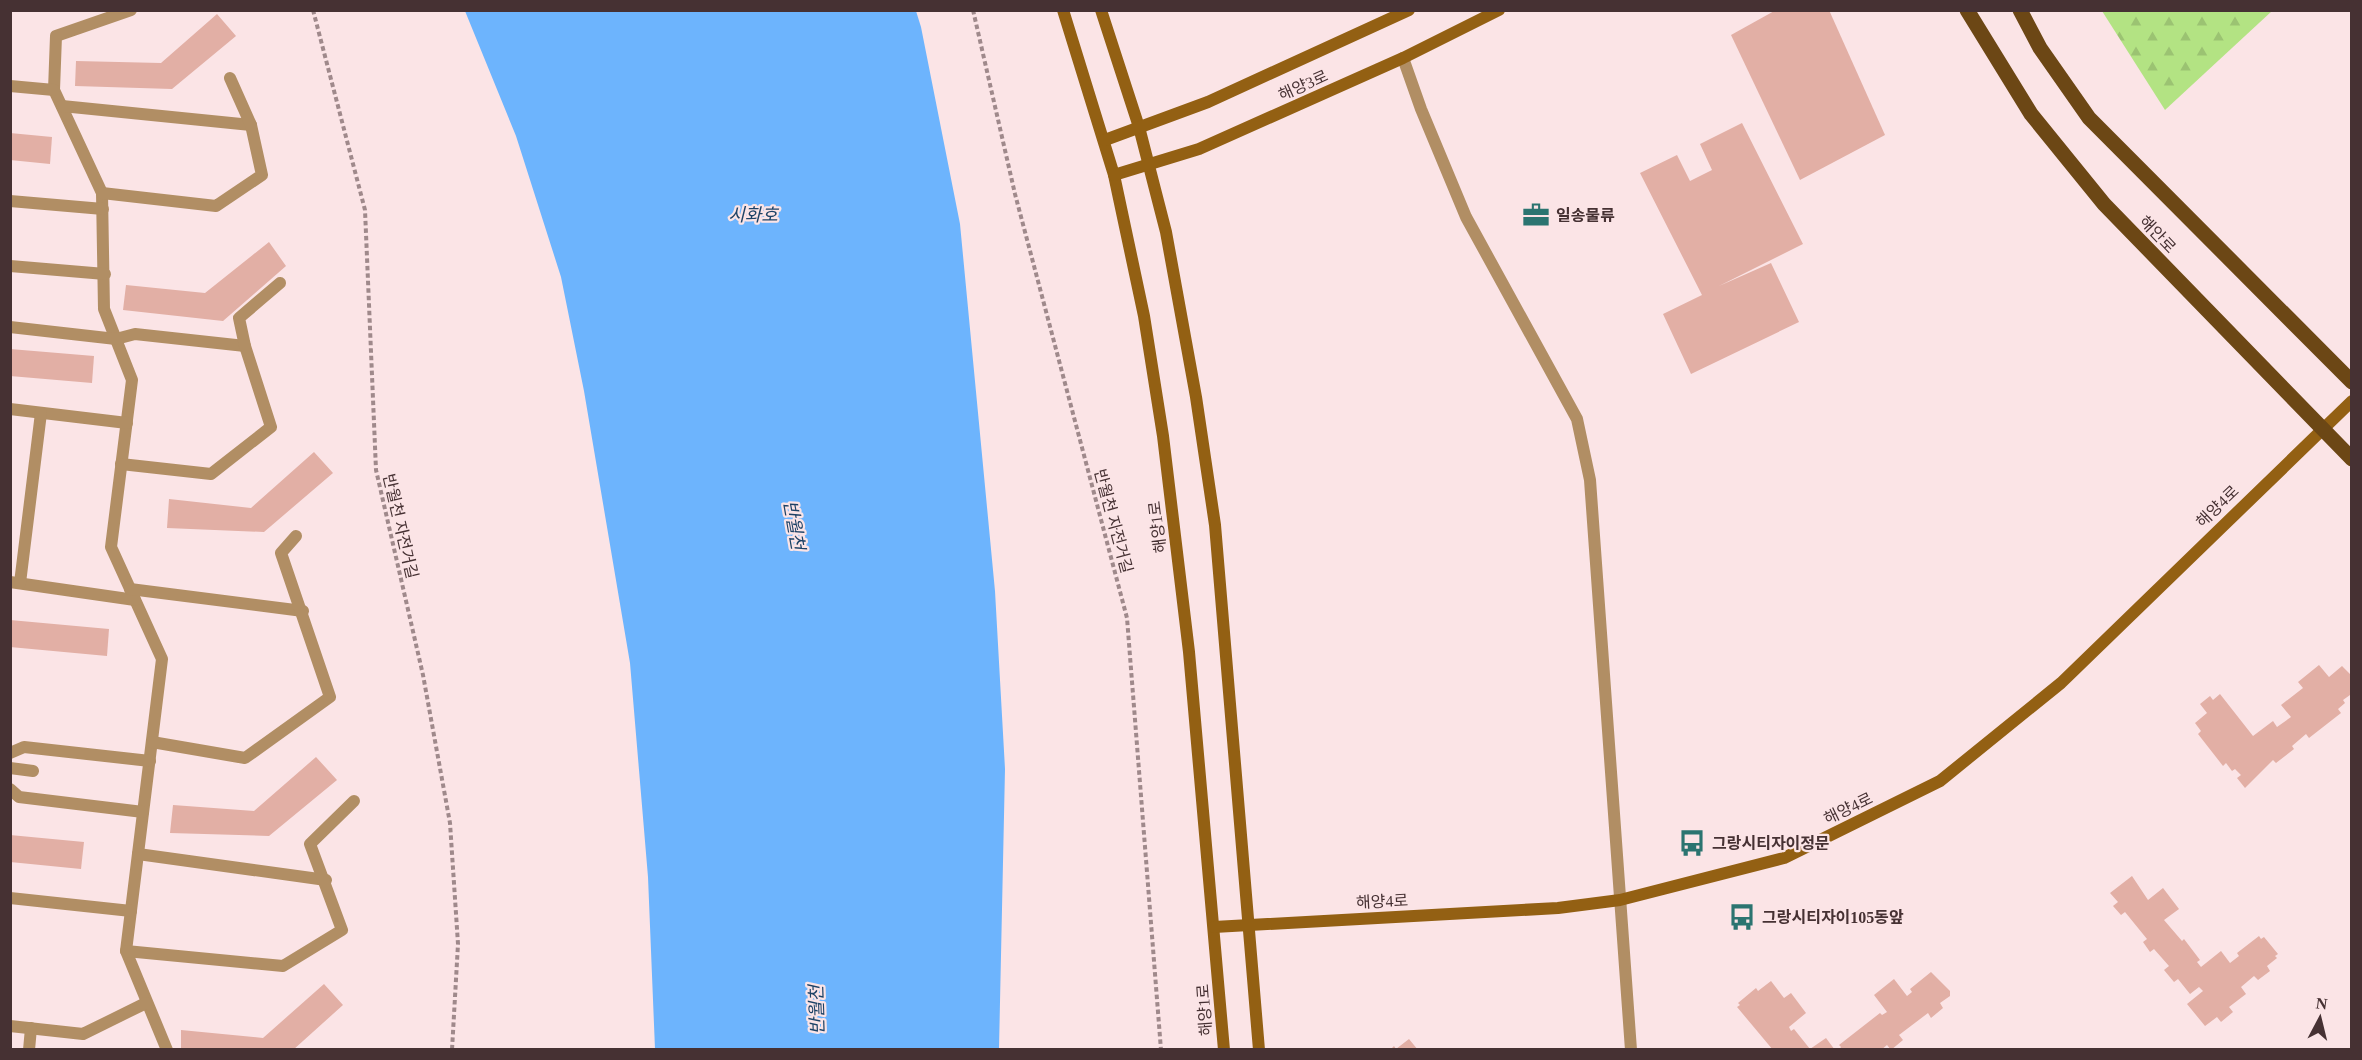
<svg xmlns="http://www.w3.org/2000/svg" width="2362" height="1060" viewBox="0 0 2362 1060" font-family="'Times New Roman','Noto Sans KR',serif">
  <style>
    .forest { fill: url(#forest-firs) }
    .water { fill: #6db4fd }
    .building { fill: #e2afa5 }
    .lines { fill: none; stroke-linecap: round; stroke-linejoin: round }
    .path { stroke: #9f898b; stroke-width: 4; stroke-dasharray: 4.5 3; stroke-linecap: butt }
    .lane { stroke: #b18e64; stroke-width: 12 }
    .street { stroke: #b18e64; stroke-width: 12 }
    .secondary { stroke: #936013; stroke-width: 12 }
    .primary { stroke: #6c4715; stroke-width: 15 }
    .labels { text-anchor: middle; stroke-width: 4.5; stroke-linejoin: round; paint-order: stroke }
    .street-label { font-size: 16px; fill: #463133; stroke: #fbe4e6 }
    .poi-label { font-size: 16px; font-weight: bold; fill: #463133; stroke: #fbe4e6; text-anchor: start }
    .water-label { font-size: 18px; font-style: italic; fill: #1d4266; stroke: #fbe4e6 }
  </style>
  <defs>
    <pattern id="forest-firs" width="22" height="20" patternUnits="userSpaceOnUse" patternTransform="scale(1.5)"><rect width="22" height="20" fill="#b3e383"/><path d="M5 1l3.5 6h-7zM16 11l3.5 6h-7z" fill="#9bc372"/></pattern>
  </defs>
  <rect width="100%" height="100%" fill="#fbe4e6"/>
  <polygon class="forest" points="2102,11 2272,11 2165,110"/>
  <polygon class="water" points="465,11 916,11 921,27 960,224 995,591 1005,769 999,1049 655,1049 648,877 630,663 584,391 561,277 516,136"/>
  <g class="building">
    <polygon points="1776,10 1829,10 1885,135 1800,180 1731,35"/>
    <polygon points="217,14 236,36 172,89 75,86 76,61 161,63"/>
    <polygon points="1742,123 1803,244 1719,286 1771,263 1799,322 1691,374 1663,314 1702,295 1640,173 1677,155 1690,181 1712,170 1700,144"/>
    <polygon points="10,133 52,137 50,164 10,160"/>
    <polygon points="269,242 286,266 223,321 123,310 126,285 205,293"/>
    <polygon points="10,349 94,356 92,383 10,376"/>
    <polygon points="314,452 333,473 264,532 167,528 169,499 251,508"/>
    <polygon points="10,620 109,629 107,656 10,647"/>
    <polygon points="2319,665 2329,677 2342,666 2352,676 2352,697 2350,695 2343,700 2345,703 2338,709 2341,713 2309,738 2306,734 2292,746 2294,749 2276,763 2273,760 2245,788 2237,778 2241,775 2235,769 2232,771 2226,763 2223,766 2198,734 2201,731 2195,723 2207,713 2200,704 2210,696 2213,700 2220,694 2253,736 2273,721 2277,727 2291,717 2281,705 2303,688 2298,682"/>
    <polygon points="316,757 337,780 269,836 170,833 173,805 254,811"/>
    <polygon points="10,835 84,842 81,869 10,862"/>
    <polygon points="2132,876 2148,900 2163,888 2179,909 2164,920 2182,941 2184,939 2200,960 2197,962 2201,967 2221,951 2230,963 2239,956 2237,953 2259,936 2261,939 2264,937 2278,954 2275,956 2277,958 2267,966 2270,971 2258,980 2254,976 2241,987 2246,994 2229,1007 2233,1012 2221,1022 2217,1017 2205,1026 2187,1004 2203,991 2199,987 2190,994 2178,979 2174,982 2164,970 2169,966 2154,949 2150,952 2143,942 2147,939 2125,912 2121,915 2113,906 2118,902 2110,893"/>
    <polygon points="1931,972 1950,991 1950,996 1940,1003 1943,1008 1931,1018 1928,1013 1899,1035 1903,1040 1891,1050 1887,1045 1881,1050 1839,1050 1841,1047 1839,1045 1880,1013 1882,1015 1887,1012 1874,995 1894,979 1907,996 1912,992 1910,989"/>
    <polygon points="1771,981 1784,998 1791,993 1806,1013 1789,1027 1791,1031 1794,1029 1810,1049 1826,1038 1835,1050 1773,1050 1737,1007 1740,1005 1738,1003 1756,988 1758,991"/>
    <polygon points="324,984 343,1005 293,1050 181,1050 181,1030 263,1038"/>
    <polygon points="1409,1039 1418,1050 1390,1050 1394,1046 1396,1049"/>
  </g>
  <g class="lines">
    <g class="path">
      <polyline points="313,10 365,210 376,470 423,675 450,823 458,944 452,1050"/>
      <polyline points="973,10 1015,194 1127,618 1161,1050"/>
    </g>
    <g class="lane">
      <polyline points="131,10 56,36 54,90 102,193 104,309 132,380 111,547 162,659 126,951 167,1050"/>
      <polyline points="10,86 54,90"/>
      <polyline points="62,106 251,125"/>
      <polyline points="102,193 216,206 262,175 251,125 230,78"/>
      <polyline points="10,201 103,209"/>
      <polyline points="10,266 105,274"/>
      <polyline points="10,327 116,339 135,334 245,346"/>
      <polyline points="10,409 127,423"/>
      <polyline points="121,464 211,474 271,427 245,346 239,318 280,283"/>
      <polyline points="10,582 135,600"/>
      <polyline points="20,583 41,413"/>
      <polyline points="130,589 303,611"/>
      <polyline points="152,742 245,758 330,697 281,553 296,536"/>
      <polyline points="10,753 24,747 150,761"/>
      <polyline points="10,768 33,771"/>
      <polyline points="10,789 19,797 143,812"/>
      <polyline points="138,854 326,880"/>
      <polyline points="10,898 131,911"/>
      <polyline points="126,951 283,966 342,930 310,844 354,801"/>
      <polyline points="10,1026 83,1034 146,1003"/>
      <polyline points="29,1050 31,1028"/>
    </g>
    <polyline class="street" points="1403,58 1421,109 1466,217 1577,419 1590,480 1631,1050"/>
    <g class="secondary">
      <polyline points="1063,10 1114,175 1144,316 1163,436 1189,652 1224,1050"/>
      <polyline points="1101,10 1139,127 1166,232 1196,397 1215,525 1259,1050"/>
      <polyline points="1105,140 1208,102 1409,10"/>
      <polyline points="1114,175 1199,149 1403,58 1499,10"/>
      <polyline points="1214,927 1558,908 1620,900 1784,858 1940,781 2061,683 2352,401"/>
    </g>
    <g class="primary">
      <polyline points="1967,10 2031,114 2104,204 2352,459"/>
      <polyline points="2020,10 2040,48 2089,118 2352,382"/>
    </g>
  </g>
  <defs>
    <symbol id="office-bare" viewBox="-9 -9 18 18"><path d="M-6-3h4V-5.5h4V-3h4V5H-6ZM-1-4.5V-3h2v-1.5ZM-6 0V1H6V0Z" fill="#2b7470" stroke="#fbe4e6" stroke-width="2.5" paint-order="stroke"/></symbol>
    <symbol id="bus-bare" viewBox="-9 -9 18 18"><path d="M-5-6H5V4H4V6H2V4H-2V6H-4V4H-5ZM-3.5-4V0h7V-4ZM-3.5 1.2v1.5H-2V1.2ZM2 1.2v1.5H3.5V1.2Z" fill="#2b7470" stroke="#fbe4e6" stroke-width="2.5" paint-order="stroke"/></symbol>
  </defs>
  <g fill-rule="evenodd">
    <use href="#office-bare" x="1517" y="196" width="38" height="38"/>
    <use href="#bus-bare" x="1673" y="824" width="38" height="38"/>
    <use href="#bus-bare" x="1723" y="898" width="38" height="38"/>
  </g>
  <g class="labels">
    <g class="street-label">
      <text transform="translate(1303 85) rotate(-24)" y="6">해양3로</text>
      <text transform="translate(2158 234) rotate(46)" y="6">해안로</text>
      <text transform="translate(2217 506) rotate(-44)" y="6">해양4로</text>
      <text transform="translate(1114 521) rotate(75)" y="6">반월천 자전거길</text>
      <text transform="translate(401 526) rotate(77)" y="6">반월천 자전거길</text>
      <text transform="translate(1157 527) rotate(-97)" y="6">해양1로</text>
      <text transform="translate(1848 808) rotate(-26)" y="6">해양4로</text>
      <text transform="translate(1382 901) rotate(-3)" y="6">해양4로</text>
      <text transform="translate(1204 1010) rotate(-94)" y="6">해양1로</text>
    </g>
    <g class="poi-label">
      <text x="1556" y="221">일송물류</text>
      <text x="1712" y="849">그랑시티자이정문</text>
      <text x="1762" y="923">그랑시티자이105동앞</text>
    </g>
    <g class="water-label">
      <text x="753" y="221">시화호</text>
      <text transform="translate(794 525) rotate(80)" y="6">반월천</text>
      <text transform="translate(817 1010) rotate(-92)" y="6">반월천</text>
    </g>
  </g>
  <rect width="2362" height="1060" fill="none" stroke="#463133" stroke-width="24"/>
  <g transform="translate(2320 1018) rotate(7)" stroke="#fbe4e6" stroke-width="4.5" paint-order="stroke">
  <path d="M0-4.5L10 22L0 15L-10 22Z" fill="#463133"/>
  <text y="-9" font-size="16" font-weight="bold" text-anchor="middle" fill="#463133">N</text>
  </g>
</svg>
